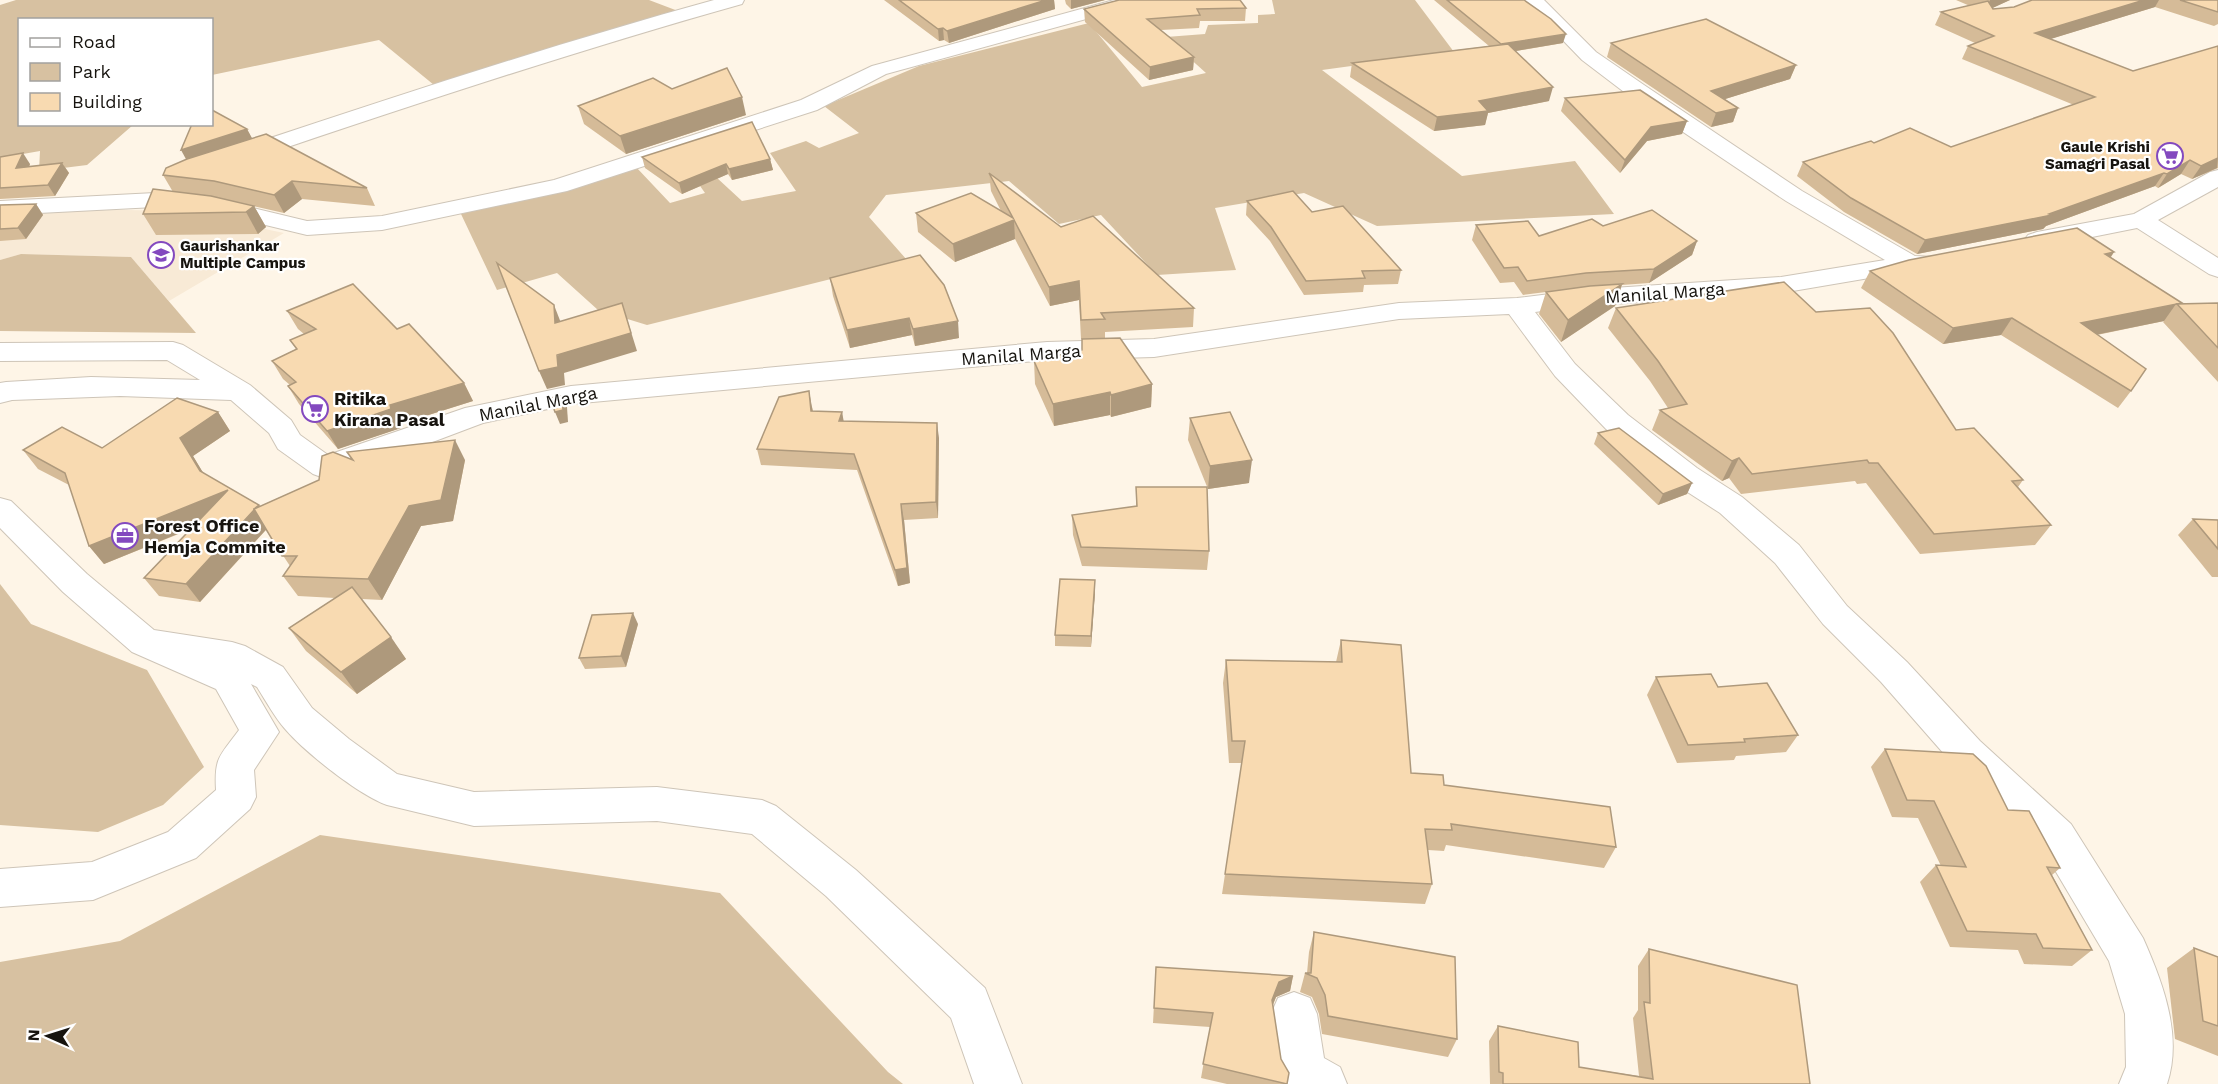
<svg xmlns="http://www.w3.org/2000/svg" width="2218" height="1084" viewBox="0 0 2218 1084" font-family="'Work Sans',sans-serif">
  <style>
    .built { fill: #f8ead6 }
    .green { fill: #d7c1a1 }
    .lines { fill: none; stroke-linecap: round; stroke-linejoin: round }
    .minor-casing { stroke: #cec5b8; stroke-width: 2 }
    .minor { fill: #fff; fill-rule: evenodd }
    .wall { fill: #d5bb98 }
    .shaded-wall { fill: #ae997c }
    .building { fill: #f8dab1; stroke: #ae997c; stroke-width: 1.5 }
    .labels { text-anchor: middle; stroke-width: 4.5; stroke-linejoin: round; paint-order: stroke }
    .far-poi-label { font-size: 15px; font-weight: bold; fill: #17140f; stroke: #fff; text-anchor: end }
    .street-label { font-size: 18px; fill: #17140f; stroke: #fff }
    .poi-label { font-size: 18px; font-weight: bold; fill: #17140f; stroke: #fff; text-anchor: start }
  </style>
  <rect width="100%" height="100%" fill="#fef5e7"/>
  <polygon class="built" points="73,209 180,211 284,233 169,301 131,257 21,254 0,260 0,214"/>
  <g class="green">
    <polygon points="16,0 649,0 678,11 434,85 379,40 212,75 212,20 20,20 20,124 133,125 87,165 39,171 40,151 0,158 0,5"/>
    <polygon points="1272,0 1415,0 1454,52 1322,70 1462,176 1575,161 1614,214 1377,226 1304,193 1215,208 1236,270 1157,275 1101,215 1059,224 1009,181 886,195 869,217 907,260 647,325 598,310 557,273 497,290 461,214 636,167 670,203 705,193 698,183 716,177 742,201 796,191 770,153 806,141 819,148 859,133 824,106 919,66 1089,23 1142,87 1206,73 1166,37 1205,34 1208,25 1258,23 1258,15 1275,14"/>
    <polygon points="21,254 131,257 196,333 0,331 0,260"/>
    <polygon points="0,584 31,624 147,670 204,767 163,805 98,832 0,825"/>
    <polygon points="320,835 720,893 888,1072 903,1084 0,1084 0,962 120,941"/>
  </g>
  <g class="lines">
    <defs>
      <g id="minor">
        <path d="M714 0H744L742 4C575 51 411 105 247 161L239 163 231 161 228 156 231 151C391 98 551 45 714 0Z"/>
        <polygon points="1114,0 1143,0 1141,4 886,74 817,110 567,191 382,230 307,235 224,215 155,207 0,215 0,201 155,193 224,201 307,221 382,216 554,180 801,100 872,66"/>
        <path d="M1524 0H1544L1596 52 1644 85 1802 191 1915 256 1934 257 1938 262 1934 267 1781 293 1582 306 1535 312 1575 364 1628 415 1697 468 1742 497 1799 545 1847 606 1907 662 1980 741 2071 824 2143 938C2163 983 2183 1036 2167 1084H2119L2126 1067 2125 1014 2109 961 2043 850 1952 763 1881 682 1823 624 1775 563 1720 513 1675 484 1606 429 1555 376 1509 314 1399 319 1154 357 1047 360 571 404 483 423 414 449 324 478 313 474 278 449 269 433 231 400 120 396 12 400 0 403V383L6 382 91 377 200 380 167 360 0 361V343L173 342 183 345 250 385 291 420 300 435 328 455 465 408 571 386 1047 342 1154 339 1399 303 1517 298 1582 290 1781 277 1885 260 1786 201 1628 95 1582 60Z"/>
        <polygon points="2218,170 2218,187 2158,220 2218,258 2218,277 2209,274 2137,228 2037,248 2028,245 2024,240 2028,235 2037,232 2134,214 2210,172"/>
        <path d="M0 498 11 501 87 574 154 630 232 642 245 646 283 667 312 708 349 739 397 774 474 792 657 787 762 800 776 806 856 870 985 988 1022 1084H974L951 1018 826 896 752 834 657 821 474 826 387 805C359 795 306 753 286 730 275 718 266 701 257 687L251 684 279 732 254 770 256 797 250 809 196 858 93 900 0 907V869L92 862 168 832 216 790C214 757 220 756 239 730L216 689 132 652 63 592 0 528Z"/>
        <polygon points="1294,992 1310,998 1317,1014 1324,1058 1340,1067 1347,1084 1285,1084 1280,1072 1271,1014 1278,998"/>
      </g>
    </defs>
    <use href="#minor" class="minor-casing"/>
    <use href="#minor" class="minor"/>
  </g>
  <g class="wall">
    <polygon points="884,0 1054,0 1055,9 949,43 944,40 939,41"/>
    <polygon points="1065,0 1105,0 1071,9 1066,4"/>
    <polygon points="1434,0 1524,0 1563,43 1516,51 1549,101 1488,113 1485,125 1434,131 1350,77 1352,63 1489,46"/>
    <polygon points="1956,0 2010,0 1992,8 1993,9 2014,7 2032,0 2218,0 2218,24 2214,26 2155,7 2050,39 2133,71 2218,46 2218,168 2192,179 2181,174 2158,188 2155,186 2046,226 2043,229 1917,254 1844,212 1797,176 1803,162 1874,143 1951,147 2074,105 1962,59 1968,46 1975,43 1935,25 1941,12 1970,6"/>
    <polygon points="1246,8 1245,21 1200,21 1199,28 1161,30 1194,57 1193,70 1149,80 1085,22 1084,9"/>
    <polygon points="1611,43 1796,65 1790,79 1725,99 1738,108 1733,122 1711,127 1607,57"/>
    <polygon points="672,89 746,115 626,154 584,124 578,106"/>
    <polygon points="1565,98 1687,121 1682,134 1647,141 1620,173 1561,111"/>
    <polygon points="247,129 252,139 367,188 375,206 302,199 284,213 222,199 254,206 266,227 258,234 156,235 143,214 173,192 163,175 186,160"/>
    <polygon points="0,157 30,164 29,167 62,163 69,173 55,196 0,199"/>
    <polygon points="642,157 770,159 773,170 732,180 728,174 682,194 645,168"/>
    <polygon points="989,173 1061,227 1194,308 1193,327 1105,332 1105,338 1081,339 1079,300 1050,306 1015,239 955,262 918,232 916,213 1001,211 991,191"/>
    <polygon points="1247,201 1312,212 1401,270 1398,284 1364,285 1363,292 1304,295 1270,241 1246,215"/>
    <polygon points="36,204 43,215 26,239 0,241 0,205"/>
    <polygon points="1476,225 1539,236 1603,226 1697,241 1692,255 1649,283 1622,285 1615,306 1561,342 1539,314 1546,292 1523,295 1514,282 1500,283 1472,240"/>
    <polygon points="2114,252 2111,257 2182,303 2218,303 2218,382 2163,322 2164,321 2097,335 2131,391 2118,408 2001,335 1943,344 1861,288 1870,271"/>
    <polygon points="830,278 959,338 915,346 912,335 850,348 833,296"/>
    <polygon points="1616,308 1816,312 1956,430 2023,480 2018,487 2051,525 2035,545 1920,554 1866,483 1857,484 1855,481 1741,494 1729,478 1722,481 1652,430 1660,410 1668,408 1650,381 1608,328"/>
    <polygon points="287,311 397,329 464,383 473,401 400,424 401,428 338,449 299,404 288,386 290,385 283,379 272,361 296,349 290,340 304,334 298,329"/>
    <polygon points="1034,361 1152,384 1151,407 1111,417 1110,415 1054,426 1035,384"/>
    <polygon points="812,407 813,411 842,412 843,421 939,438 938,518 904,520 910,583 898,586 857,470 761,465 757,449"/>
    <polygon points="218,412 230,431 193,456 203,473 260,506 319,480 351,459 347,452 465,460 453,521 421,526 382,600 362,599 406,659 357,694 306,651 289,628 335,598 298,596 283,576 290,566 266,530 200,602 159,596 144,578 191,529 104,564 89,546 69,485 38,469 23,450 102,448"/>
    <polygon points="1190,418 1249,483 1208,489 1188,440"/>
    <polygon points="1598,433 1692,483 1687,494 1658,505 1594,444"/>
    <polygon points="1136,487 1209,551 1207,570 1082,566 1073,535 1072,515 1136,507"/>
    <polygon points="2193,519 2218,520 2218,577 2212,577 2178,535"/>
    <polygon points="1095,580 1095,592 1091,647 1055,646 1055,635"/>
    <polygon points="638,624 626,667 585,669 579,658"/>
    <polygon points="1341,640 1411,773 1616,847 1604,868 1446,845 1444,851 1428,850 1432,884 1425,904 1222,894 1242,763 1229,763 1223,683 1226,660 1336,662"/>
    <polygon points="1656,677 1718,687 1798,735 1786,752 1736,756 1734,760 1677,763 1647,695"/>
    <polygon points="1885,749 2008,810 2060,868 2052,875 2092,950 2072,966 2024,964 2018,950 1950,947 1920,882 1936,865 1941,866 1918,818 1892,817 1871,767"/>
    <polygon points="1314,932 1457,1039 1448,1057 1322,1034 1319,1014 1312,997 1300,992 1305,973 1307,973 1309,952"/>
    <polygon points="2194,948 2218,957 2218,1056 2175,1039 2167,968"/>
    <polygon points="1649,949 1810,1084 1490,1084 1489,1041 1498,1026 1579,1067 1639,1076 1633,1018 1638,1010 1638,966"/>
    <polygon points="1156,967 1293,976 1290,991 1276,997 1273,1005 1281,1059 1287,1084 1227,1084 1201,1078 1210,1027 1153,1023"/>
  </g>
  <g class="shaded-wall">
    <polygon points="1046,0 1054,0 1055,9 949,43 947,31"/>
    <polygon points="1071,0 1105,0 1071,9"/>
    <polygon points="1990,0 2010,0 1984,12"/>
    <polygon points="2144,0 2159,0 2155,7 2028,46 2035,33"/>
    <polygon points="943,28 944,40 939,41 938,29"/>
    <polygon points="1566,34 1563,43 1498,54 1501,44"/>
    <polygon points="1194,57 1193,70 1149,80 1150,67"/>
    <polygon points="1796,65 1790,79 1706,105 1711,91"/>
    <polygon points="1553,87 1549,101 1488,113 1485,125 1434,131 1437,117 1479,101"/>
    <polygon points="742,97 746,115 626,154 620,136"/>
    <polygon points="1738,108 1733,122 1711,127 1716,113"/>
    <polygon points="1687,121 1682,134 1647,141 1620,173 1625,160 1651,127"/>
    <polygon points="247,129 253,140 187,161 181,150"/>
    <polygon points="23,153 30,164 24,179 16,168"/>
    <polygon points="2218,158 2217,168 2192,179 2201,166"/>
    <polygon points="770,159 773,170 732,180 729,169"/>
    <polygon points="2190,160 2181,174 2158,188 2167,174"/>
    <polygon points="62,163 69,173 55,196 48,185"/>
    <polygon points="726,164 728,174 682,194 679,183"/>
    <polygon points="2164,173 2155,186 2046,226 2043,229 1917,254 1925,240 2049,214"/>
    <polygon points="292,181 302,199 284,213 274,195"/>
    <polygon points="36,204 43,215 26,239 18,228"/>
    <polygon points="254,206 266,227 258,234 246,212"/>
    <polygon points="1014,220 1015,239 955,262 953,244"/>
    <polygon points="1697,241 1692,255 1649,283 1654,269"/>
    <polygon points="2114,252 2103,268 2105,254"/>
    <polygon points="1079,281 1079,300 1050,306 1049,287"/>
    <polygon points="1622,284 1615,306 1561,342 1568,320"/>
    <polygon points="622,303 637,351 564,373 565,385 547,389 539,371"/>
    <polygon points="2176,304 2164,321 2070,340 2081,323"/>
    <polygon points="554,305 561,323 555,323"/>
    <polygon points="909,318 912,335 850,348 847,330"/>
    <polygon points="2012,318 2001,335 1943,344 1953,328"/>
    <polygon points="958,321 959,338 915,346 913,329"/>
    <polygon points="464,383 473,401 400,424 401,428 338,449 327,431 390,405"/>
    <polygon points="1152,384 1151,407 1111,417 1111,395"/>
    <polygon points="809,391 812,407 815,427 811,411"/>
    <polygon points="1110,392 1110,415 1054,426 1053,404"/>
    <polygon points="562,396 567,407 568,422 560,424 555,412"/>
    <polygon points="218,412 230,431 193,456 213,489 200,471 180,438"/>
    <polygon points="842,412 845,428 839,421"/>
    <polygon points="937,423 939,438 938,518 936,502"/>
    <polygon points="455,440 465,460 453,521 421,526 382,600 368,579 409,506"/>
    <polygon points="1739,458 1729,478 1722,481 1732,461"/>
    <polygon points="1252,460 1249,483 1208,489 1210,466"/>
    <polygon points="1692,483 1687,494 1658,505 1663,494"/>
    <polygon points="228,490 241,508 104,564 89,546"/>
    <polygon points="901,504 904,520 910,583 898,586 895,570"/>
    <polygon points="259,505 272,523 200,602 186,584"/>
    <polygon points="1095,580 1095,592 1091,647 1091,636"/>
    <polygon points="633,613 638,624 626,667 621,656"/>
    <polygon points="391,637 406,659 357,694 341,672"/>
    <polygon points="1293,976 1290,991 1276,997 1269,1014 1272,1000 1279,982"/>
  </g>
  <g class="building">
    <polygon points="899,0 1046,0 947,31 943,28 938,29"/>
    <polygon points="1119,0 1240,0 1246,8 1197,9 1200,15 1147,19 1194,57 1150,67 1084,9"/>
    <polygon points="1447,0 1524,0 1551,19 1566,34 1501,44"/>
    <polygon points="2032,0 2144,0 2035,33 2133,71 2218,46 2218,158 2201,166 2190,160 2167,174 2164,173 2049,214 2052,215 1925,240 1851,198 1803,162 1871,141 1874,143 1910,128 1951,147 2095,97 1968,46 1994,36 1941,12 1988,1 1993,9 2014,7"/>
    <polygon points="2180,0 2218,0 2218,12"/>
    <polygon points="1706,19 1796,65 1711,91 1738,108 1716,113 1611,43"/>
    <polygon points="1508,44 1553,87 1479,101 1488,111 1437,117 1352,63"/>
    <polygon points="727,68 742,97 620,136 578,106 653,78 672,89"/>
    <polygon points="1640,90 1687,121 1651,127 1625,160 1565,98"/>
    <polygon points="212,110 247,129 181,150 192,124 212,124"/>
    <polygon points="752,122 770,159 729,169 726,164 679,183 642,157"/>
    <polygon points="266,134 367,188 292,181 274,195 214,181 163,175 166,168 187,159"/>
    <polygon points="23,153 16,168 62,163 48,185 0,188 0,157"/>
    <polygon points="989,173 1061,227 1093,216 1194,308 1101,313 1105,319 1081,320 1079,281 1049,287 1014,220 953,244 916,213 971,193 1013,218"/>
    <polygon points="153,189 211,196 254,206 246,212 143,214"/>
    <polygon points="1293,191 1312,212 1343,206 1401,270 1362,271 1365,278 1306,281 1271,227 1247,201"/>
    <polygon points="36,204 18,228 0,229 0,205"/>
    <polygon points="1652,210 1697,241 1654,269 1586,273 1527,281 1518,267 1504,268 1476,225 1528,221 1539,236 1592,219 1603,226"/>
    <polygon points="2077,228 2114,252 2105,254 2182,303 2081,323 2146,369 2131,391 2012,318 1953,328 1870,271 1909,260"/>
    <polygon points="920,255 944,285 958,321 913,329 909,318 847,330 830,278"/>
    <polygon points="497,263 554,305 555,323 622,303 631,333 557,355 558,367 539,371"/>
    <polygon points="1784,282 1816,312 1870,308 1893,333 1956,430 1974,428 2023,480 2012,481 2051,525 1934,534 1878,463 1869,463 1867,460 1752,474 1739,458 1732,461 1660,410 1687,404 1658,361 1616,308"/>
    <polygon points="353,284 397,329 409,324 464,383 390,405 391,409 327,431 288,386 296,382 272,361 297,349 290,340 316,329 287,311"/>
    <polygon points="1622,284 1568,320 1546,292 1590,286"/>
    <polygon points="2218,303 2218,348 2177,304"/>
    <polygon points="1120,338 1152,384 1111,395 1110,392 1053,404 1034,361 1082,350 1082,339"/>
    <polygon points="809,391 811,411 842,412 839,421 937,423 936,502 901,504 907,568 895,570 854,454 757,449 779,397"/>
    <polygon points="562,396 563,410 555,412 550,398"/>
    <polygon points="177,398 218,412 180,438 200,471 259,505 254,509 254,510 186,584 144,578 228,490 89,546 65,473 23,450 62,427 102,448"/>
    <polygon points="1230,412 1252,460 1210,466 1190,418"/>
    <polygon points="1619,428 1692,483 1663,494 1598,433"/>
    <polygon points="455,440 441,500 409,506 368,579 283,576 297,556 282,556 254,509 319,480 322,456 333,452 353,460 347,452"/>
    <polygon points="1136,487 1207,487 1209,551 1081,547 1072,515 1137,506"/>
    <polygon points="2193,519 2218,520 2218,549"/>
    <polygon points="1060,579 1095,580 1091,636 1055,635"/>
    <polygon points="352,587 391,637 341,672 289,628"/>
    <polygon points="633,613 621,656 579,658 592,615"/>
    <polygon points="1341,640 1401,645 1411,773 1443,775 1444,785 1610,807 1616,847 1451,824 1452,830 1425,829 1432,884 1225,874 1245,741 1232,741 1226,660 1342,662"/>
    <polygon points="1711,674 1718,687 1767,683 1798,735 1744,739 1745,742 1688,745 1656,677"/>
    <polygon points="1885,749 1973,754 1986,766 2008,810 2029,811 2060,868 2047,867 2092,950 2043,948 2036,934 1967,931 1936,865 1966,867 1934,801 1907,800"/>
    <polygon points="1314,932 1455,957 1457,1039 1328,1016 1325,995 1317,978 1305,973 1311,973"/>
    <polygon points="2194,948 2218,957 2218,1026 2203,1021"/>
    <polygon points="1649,949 1797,985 1810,1084 1503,1084 1503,1073 1499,1072 1498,1026 1578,1042 1579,1067 1653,1079 1644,1002 1650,1003"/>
    <polygon points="1156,967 1293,976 1279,982 1272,1000 1281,1059 1289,1073 1287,1084 1203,1064 1213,1013 1154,1008"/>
  </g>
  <defs>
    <symbol id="supermarket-ring" viewBox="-11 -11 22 22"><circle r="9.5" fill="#fff" stroke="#8349bf" stroke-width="1.5"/><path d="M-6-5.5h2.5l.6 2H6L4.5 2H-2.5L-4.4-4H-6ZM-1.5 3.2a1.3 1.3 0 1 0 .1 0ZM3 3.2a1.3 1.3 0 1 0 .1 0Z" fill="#8349bf"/></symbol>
    <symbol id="university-ring" viewBox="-11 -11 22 22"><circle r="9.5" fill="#fff" stroke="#8349bf" stroke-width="1.5"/><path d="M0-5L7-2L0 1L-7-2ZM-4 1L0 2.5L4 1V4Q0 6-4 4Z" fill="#8349bf"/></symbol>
    <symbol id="office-ring" viewBox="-11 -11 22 22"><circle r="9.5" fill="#fff" stroke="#8349bf" stroke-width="1.5"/><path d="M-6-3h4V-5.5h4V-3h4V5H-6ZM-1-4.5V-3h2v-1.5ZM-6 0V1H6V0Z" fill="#8349bf"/></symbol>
  </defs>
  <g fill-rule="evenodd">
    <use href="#supermarket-ring" x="2155" y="141" width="30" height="30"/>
    <use href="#university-ring" x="146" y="240" width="30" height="30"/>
    <use href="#supermarket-ring" x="300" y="394" width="30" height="30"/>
    <use href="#office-ring" x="110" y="521" width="30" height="30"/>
  </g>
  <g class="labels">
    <g class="far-poi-label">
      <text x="2150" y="152">Gaule Krishi<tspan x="2150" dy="17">Samagri Pasal</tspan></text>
      <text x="180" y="251" text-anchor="start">Gaurishankar<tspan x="180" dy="17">Multiple Campus</tspan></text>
    </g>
    <g class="street-label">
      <text transform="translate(1665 293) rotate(-4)" y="6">Manilal Marga</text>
      <text transform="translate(1021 355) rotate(-4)" y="6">Manilal Marga</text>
      <text transform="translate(538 404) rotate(-11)" y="6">Manilal Marga</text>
    </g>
    <g class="poi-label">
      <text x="334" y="405">Ritika<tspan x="334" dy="21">Kirana Pasal</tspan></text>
      <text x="144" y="532">Forest Office<tspan x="144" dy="21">Hemja Commite</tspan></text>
    </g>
  </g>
  <rect x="18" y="18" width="195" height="108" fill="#ffffff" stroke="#a2a19f" stroke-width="1.5"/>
  <rect x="30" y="38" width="30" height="9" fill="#ffffff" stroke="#a2a19f" stroke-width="1.5"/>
  <text x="72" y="48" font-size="18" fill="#17140f">Road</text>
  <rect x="30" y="63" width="30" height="18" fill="#d7c1a1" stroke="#a2a19f" stroke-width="1.5"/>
  <text x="72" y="78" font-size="18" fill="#17140f">Park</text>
  <rect x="30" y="93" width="30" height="18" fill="#f8dab1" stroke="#a2a19f" stroke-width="1.5"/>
  <text x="72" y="108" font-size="18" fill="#17140f">Building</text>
  <g transform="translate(48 1036) rotate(273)" stroke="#ffffff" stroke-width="4.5" paint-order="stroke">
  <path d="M0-4.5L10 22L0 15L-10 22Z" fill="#17140f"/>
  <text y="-9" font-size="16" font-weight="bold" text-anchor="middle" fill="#17140f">N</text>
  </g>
</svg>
